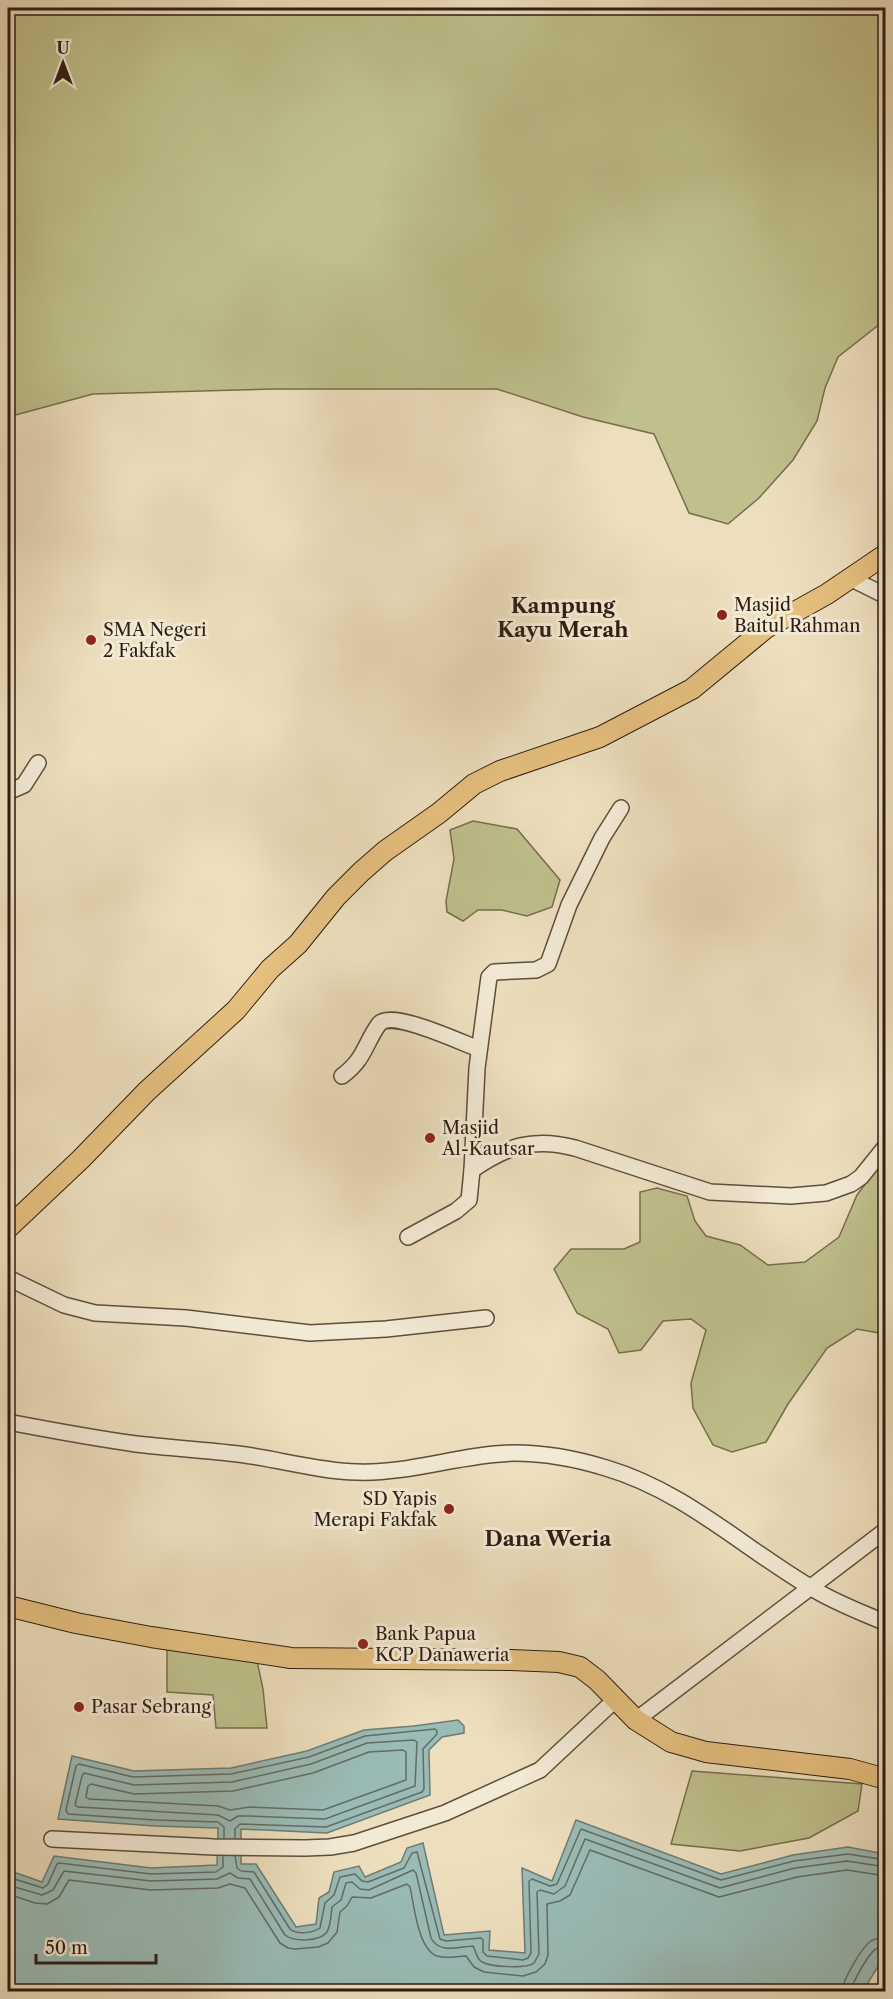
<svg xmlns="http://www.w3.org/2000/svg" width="893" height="1999" viewBox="0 0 893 1999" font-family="'Libre Caslon Text',serif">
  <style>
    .green { fill: #bfc08c; stroke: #766e4f; stroke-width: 1.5 }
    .water { fill: #9abcb7; stroke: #6e7c75; stroke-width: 1.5 }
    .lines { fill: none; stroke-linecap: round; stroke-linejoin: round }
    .shore { stroke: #646c64; stroke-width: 1.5 }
    .minor-casing { stroke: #5d4e3d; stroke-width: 18 }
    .major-casing { stroke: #2d1d12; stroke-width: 22 }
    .minor { stroke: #f3ead5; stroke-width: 15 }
    .major { stroke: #e6c07f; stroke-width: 20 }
    .poi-dot { fill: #8f2418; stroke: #f3ead5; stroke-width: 2 }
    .labels { text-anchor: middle; stroke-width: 6; stroke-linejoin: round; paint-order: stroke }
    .poi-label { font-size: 18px; fill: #2d1d12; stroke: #f3ead5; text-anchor: start }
    .quarter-label { font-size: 21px; font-weight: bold; fill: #2d1d12; stroke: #f3ead5 }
  </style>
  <rect width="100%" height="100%" fill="#eddfbe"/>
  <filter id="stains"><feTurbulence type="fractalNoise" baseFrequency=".00333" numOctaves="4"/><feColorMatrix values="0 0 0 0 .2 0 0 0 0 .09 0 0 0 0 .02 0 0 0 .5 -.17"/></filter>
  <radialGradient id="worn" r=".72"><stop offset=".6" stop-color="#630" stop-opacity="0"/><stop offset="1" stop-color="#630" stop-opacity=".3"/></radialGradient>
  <g class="green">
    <polygon points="8,8 885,8 886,308 881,323 838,357 825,388 817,421 793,460 759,498 728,524 689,513 654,434 583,417 497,389 275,389 93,394 8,417"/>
    <polygon points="473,821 517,829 560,880 552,907 527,916 502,910 478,910 463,921 447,912 446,901 454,859 450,830"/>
    <polygon points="885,1158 885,1334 857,1329 827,1348 788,1404 766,1442 732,1452 713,1445 693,1408 691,1383 706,1330 691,1319 663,1321 641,1350 619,1353 608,1329 577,1313 554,1269 571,1249 624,1249 640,1242 640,1192 657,1188 687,1196 695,1221 706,1236 740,1245 768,1265 805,1262 839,1237 857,1195"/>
    <polygon points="167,1647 257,1661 263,1689 267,1728 216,1728 213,1695 167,1692"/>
    <polygon points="692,1771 862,1784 858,1811 809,1838 740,1851 671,1844"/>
  </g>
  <polygon class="water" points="458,1720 464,1726 464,1733 442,1737 429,1750 430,1795 327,1833 241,1829 241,1864 256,1864 296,1927 316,1924 319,1898 329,1892 334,1872 359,1866 365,1877 401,1862 407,1848 423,1843 444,1935 490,1931 489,1950 525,1953 522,1868 552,1881 576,1820 721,1874 793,1855 848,1847 885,1854 885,1955 863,1991 8,1992 8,1870 42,1882 54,1856 151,1868 217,1865 218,1828 155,1826 58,1819 72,1756 134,1771 231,1768 307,1751 364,1730 414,1726"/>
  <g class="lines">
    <g class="shore">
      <polygon points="414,1740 417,1742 415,1786 325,1819 249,1816 238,1816 230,1821 218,1815 78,1807 75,1805 82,1776 84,1773 134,1785 232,1782 311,1764 367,1743"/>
      <polygon points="403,1750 406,1752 406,1780 323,1810 250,1807 230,1810 218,1806 89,1799 86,1797 88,1786 91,1784 134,1794 233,1791 313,1773 369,1752"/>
      <polyline points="224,1838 224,1827 218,1822 155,1820 68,1814 66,1810 76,1766 79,1764 133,1777 231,1774 309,1757 365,1736 435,1729 437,1731 437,1734 423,1749 424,1789 422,1792 326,1827 240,1824 235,1829 235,1838"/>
      <path d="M235 1856 237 1868 241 1871 254 1872 290 1929C297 1935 313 1933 320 1928L325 1903 334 1895 340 1877 355 1874 362 1881 368 1882 404 1868 412 1853 417 1852 440 1939 446 1941 481 1938 483 1940V1952L487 1956 523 1960 528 1958 531 1953 529 1881 532 1879 550 1886 557 1884 581 1829 721 1880 794 1861 848 1854 886 1860"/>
      <polyline points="8,1877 43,1888 48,1884 57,1864 59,1863 151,1874 216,1872 223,1867 223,1856"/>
      <path d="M8 1885 42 1895 53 1890 64 1871 151 1881 217 1879 230 1873 238 1878 250 1879 285 1935C294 1942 319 1942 327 1932 331 1925 331 1915 332 1907L341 1900 346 1883 352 1882 360 1889 369 1890 413 1870 416 1873 431 1938C439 1954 458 1947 473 1946 476 1951 476 1958 482 1962 491 1967 526 1969 534 1963L539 1954 537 1892 540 1890 554 1894 565 1886 585 1839 720 1888 795 1868 847 1861 886 1867"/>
      <path d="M8 1894 35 1903 47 1904 59 1897 69 1880 150 1890 218 1888 230 1884 245 1888 280 1943 288 1948 295 1949 318 1947 328 1943 337 1932 340 1912 347 1906 352 1897 371 1898 407 1884 410 1887C414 1905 418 1949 437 1956 446 1959 457 1956 466 1956L474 1967 484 1972 523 1976 536 1972 545 1964 548 1955 547 1904 560 1901 570 1895 590 1850 719 1897 797 1877 847 1870 886 1876"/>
      <path d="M842 1992C842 1981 862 1947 871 1941 876 1938 880 1938 886 1937"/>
      <path d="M851 1992C851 1984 869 1953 876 1949 880 1946 881 1947 886 1946"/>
    </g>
    <defs>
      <g id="minor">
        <polyline points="852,579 886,596"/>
        <polyline points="8,792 24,785 38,763"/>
        <path d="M342 1076C365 1059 364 1045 379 1024 391 1009 462 1043 479 1049"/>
        <path d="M472 1170C507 1146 533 1137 575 1148L710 1192 791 1196 826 1193 851 1184 861 1177 886 1146"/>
        <polyline points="408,1237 456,1211 469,1200 472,1170 477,1068 489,977 494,972 536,970 548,964 569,905 602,838 621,808"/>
        <polyline points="8,1278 64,1305 95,1313 186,1318 310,1333 386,1329 486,1318"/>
        <path d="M8 1422C50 1430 93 1438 136 1444 170 1448 204 1450 238 1454 278 1459 317 1471 357 1472 410 1474 461 1454 514 1453 545 1453 577 1459 606 1468 684 1491 741 1546 810 1587 833 1602 861 1612 886 1623"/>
        <polyline points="636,1720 886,1530"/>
        <polyline points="52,1839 214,1847 305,1848 330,1847 354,1843 445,1813 540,1770 616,1699"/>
      </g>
      <g id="major">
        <polyline points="8,1228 81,1159 147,1091 236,1010 270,969 298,944 336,897 361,872 385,851 439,813 474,784 500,771 600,737 692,689 766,628 827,594 886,554"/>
        <polyline points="8,1606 76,1623 151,1637 291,1658 511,1660 559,1662 580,1667 597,1680 636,1720 671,1742 706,1752 850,1769 886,1779"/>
      </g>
    </defs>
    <use href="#minor" class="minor-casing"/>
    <use href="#major" class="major-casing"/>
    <use href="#minor" class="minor"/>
    <use href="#major" class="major"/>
  </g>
  <g class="poi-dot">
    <circle cx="722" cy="615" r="6"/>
    <circle cx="91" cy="640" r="6"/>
    <circle cx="430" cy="1138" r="6"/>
    <circle cx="449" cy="1509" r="6"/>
    <circle cx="363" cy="1644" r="6"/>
    <circle cx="79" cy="1707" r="6"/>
  </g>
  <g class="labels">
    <g class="poi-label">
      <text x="734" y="611">Masjid<tspan x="734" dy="21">Baitul Rahman</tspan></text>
      <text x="103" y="636">SMA Negeri<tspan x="103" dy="21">2 Fakfak</tspan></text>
      <text x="442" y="1134">Masjid<tspan x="442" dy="21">Al-Kautsar</tspan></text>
      <text x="437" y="1505" text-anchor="end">SD Yapis<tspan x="437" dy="21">Merapi Fakfak</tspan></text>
      <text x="375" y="1640">Bank Papua<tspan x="375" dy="21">KCP Danaweria</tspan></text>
      <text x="91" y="1713">Pasar Sebrang</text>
    </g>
    <g class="quarter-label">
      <text x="563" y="613">Kampung<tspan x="563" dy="24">Kayu Merah</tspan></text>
      <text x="548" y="1546">Dana Weria</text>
    </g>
  </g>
  <rect width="893" height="1999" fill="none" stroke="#eddfbe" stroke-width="30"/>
  <rect x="9" y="9" width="875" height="1981" fill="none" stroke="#2d1d12" stroke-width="3"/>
  <rect x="15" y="15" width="863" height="1969" fill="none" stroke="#2d1d12" stroke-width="1.5"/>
  <g transform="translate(63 63)" stroke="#f3ead5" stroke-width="4.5" paint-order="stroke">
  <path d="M0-4.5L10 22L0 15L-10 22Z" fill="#2d1d12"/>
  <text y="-9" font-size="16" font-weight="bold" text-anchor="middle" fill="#2d1d12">U</text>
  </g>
  <path d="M36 1954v9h120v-9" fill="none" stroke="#2d1d12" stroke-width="3"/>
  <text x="45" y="1954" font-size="18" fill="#2d1d12" stroke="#f3ead5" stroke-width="4.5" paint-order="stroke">50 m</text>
  <rect width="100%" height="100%" filter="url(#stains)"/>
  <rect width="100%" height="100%" fill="url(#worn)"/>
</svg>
